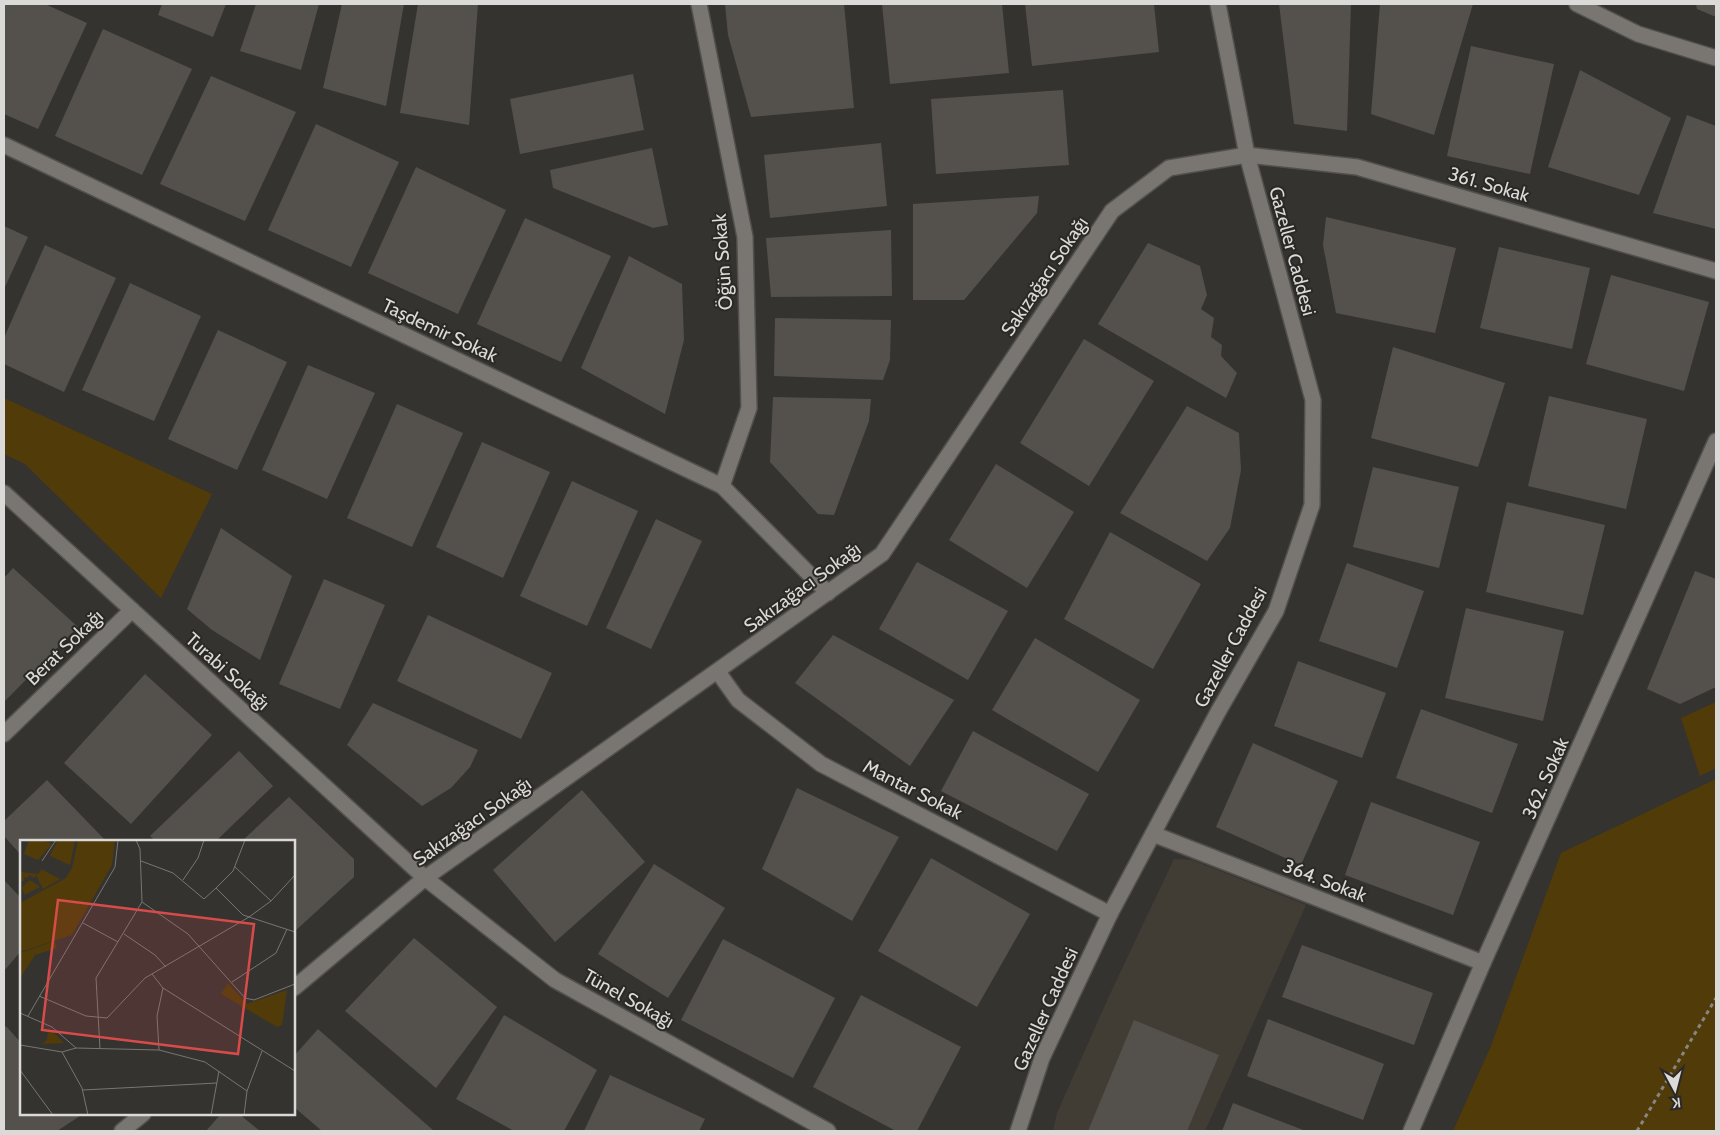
<svg xmlns="http://www.w3.org/2000/svg" width="1720" height="1135" viewBox="0 0 1720 1135" font-family="Cabin,sans-serif">
  <style>
    .built { fill: #423d34 }
    .green { fill: #513c09 }
    .building { fill: #54514d }
    .lines { fill: none; stroke-linecap: round; stroke-linejoin: round }
    .minor-casing { stroke: #52504d; stroke-width: 18 }
    .path { stroke: #888683; stroke-width: 3; stroke-dasharray: 4 4; stroke-linecap: butt }
    .minor { stroke: #797672; stroke-width: 15 }
    .labels { text-anchor: middle; stroke-width: 4; stroke-linejoin: round; paint-order: stroke }
    .street-label { font-size: 19px; fill: #dcdad8; stroke: #2b2925 }
    .inset-road { fill: none; stroke: #787673; stroke-width: 1 }
    .view { fill: #d74c4b; fill-opacity: 0.15; stroke: #d74c4b; stroke-width: 2.5 }
    .inset-edge { fill: none; stroke: #dcdad8; stroke-width: 2.5 }
  </style>
  <rect width="100%" height="100%" fill="#35332f"/>
  <polygon class="built" points="1174,859 1192,860 1306,905 1205,1131 1053,1131 1057,1113 1111,992"/>
  <g class="green">
    <polygon points="4,398 212,494 161,598 25,464 4,454"/>
    <polygon points="1716,702 1716,768 1700,776 1681,718"/>
    <polygon points="1716,779 1716,1131 1453,1131 1491,1046 1561,853"/>
  </g>
  <g class="building">
    <polygon points="4,4 45,4 87,23 38,129 4,114"/>
    <polygon points="162,4 226,4 213,37 158,15"/>
    <polygon points="256,4 319,4 301,70 240,51"/>
    <polygon points="342,4 404,4 386,106 323,88"/>
    <polygon points="418,4 478,4 469,125 400,113"/>
    <polygon points="725,4 844,4 854,108 751,117 728,35"/>
    <polygon points="882,4 1002,4 1009,73 890,84"/>
    <polygon points="1025,4 1154,4 1159,52 1032,66"/>
    <polygon points="1279,4 1351,4 1347,131 1294,124"/>
    <polygon points="1380,4 1473,4 1434,135 1371,114"/>
    <polygon points="1696,4 1716,4 1716,17 1697,9"/>
    <polygon points="103,29 192,69 142,175 55,136"/>
    <polygon points="1471,46 1554,64 1530,174 1447,156"/>
    <polygon points="1580,70 1671,118 1639,195 1548,167"/>
    <polygon points="633,74 644,130 520,154 510,99"/>
    <polygon points="211,76 296,112 245,221 160,184"/>
    <polygon points="1063,90 1069,165 936,174 931,99"/>
    <polygon points="1687,115 1716,126 1716,229 1653,213"/>
    <polygon points="316,124 399,162 351,267 268,230"/>
    <polygon points="881,143 887,206 770,218 764,155"/>
    <polygon points="652,148 668,225 653,228 553,188 550,170"/>
    <polygon points="416,167 506,210 458,314 368,273"/>
    <polygon points="1039,196 1037,213 964,300 913,300 913,204"/>
    <polygon points="1326,217 1456,248 1435,333 1336,313 1323,245"/>
    <polygon points="525,218 611,256 561,362 477,324"/>
    <polygon points="4,226 28,237 4,289"/>
    <polygon points="891,230 892,296 771,297 766,238"/>
    <polygon points="1148,243 1200,266 1207,295 1201,309 1214,318 1211,337 1222,345 1221,356 1237,373 1226,398 1098,324"/>
    <polygon points="45,245 116,278 64,392 4,364 4,338"/>
    <polygon points="1499,247 1590,268 1572,349 1480,328"/>
    <polygon points="629,256 682,284 684,340 665,414 581,368"/>
    <polygon points="1611,275 1709,302 1684,391 1586,364"/>
    <polygon points="130,283 201,316 154,421 82,390"/>
    <polygon points="775,318 891,320 890,360 883,380 774,376"/>
    <polygon points="218,330 287,362 237,470 168,439"/>
    <polygon points="1084,339 1154,381 1089,486 1020,443"/>
    <polygon points="1393,347 1505,383 1478,467 1371,438"/>
    <polygon points="308,365 375,393 327,499 262,470"/>
    <polygon points="1549,396 1647,419 1626,509 1528,486"/>
    <polygon points="773,397 871,399 869,421 834,515 818,514 770,462"/>
    <polygon points="397,404 463,433 412,547 347,518"/>
    <polygon points="1187,406 1239,433 1241,470 1230,528 1207,561 1120,513"/>
    <polygon points="482,442 550,472 503,578 436,547"/>
    <polygon points="996,464 1074,512 1027,588 949,540"/>
    <polygon points="1373,467 1459,487 1439,568 1353,547"/>
    <polygon points="572,481 638,511 587,626 520,596"/>
    <polygon points="1507,502 1605,525 1583,615 1486,592"/>
    <polygon points="656,519 702,541 651,649 606,628"/>
    <polygon points="221,528 292,576 260,660 212,630 187,609"/>
    <polygon points="1110,532 1201,584 1153,669 1064,619"/>
    <polygon points="917,562 1008,611 968,680 879,629"/>
    <polygon points="1347,563 1424,591 1397,668 1319,641"/>
    <polygon points="13,568 78,627 4,702 4,578"/>
    <polygon points="1695,571 1716,579 1716,687 1680,704 1647,689"/>
    <polygon points="324,579 385,605 340,709 279,684"/>
    <polygon points="1466,608 1564,631 1543,721 1445,698"/>
    <polygon points="428,615 552,673 521,739 397,681"/>
    <polygon points="833,635 954,700 910,766 795,683"/>
    <polygon points="1035,638 1140,700 1098,772 992,710"/>
    <polygon points="1298,661 1386,693 1362,758 1274,726"/>
    <polygon points="145,674 212,735 131,824 64,763"/>
    <polygon points="373,703 478,750 470,767 451,788 422,806 347,745"/>
    <polygon points="1421,709 1518,744 1492,813 1396,778"/>
    <polygon points="973,731 1089,794 1057,851 941,791"/>
    <polygon points="1253,743 1338,781 1301,865 1216,827"/>
    <polygon points="239,751 273,786 216,841 155,841 150,836"/>
    <polygon points="47,780 106,841 21,841 21,855 4,836 4,821"/>
    <polygon points="797,788 899,837 852,921 762,869"/>
    <polygon points="582,790 645,862 555,942 493,870"/>
    <polygon points="289,797 354,859 354,877 294,932 294,841 242,841"/>
    <polygon points="1371,802 1480,842 1453,915 1345,875"/>
    <polygon points="931,858 1030,914 977,1007 878,951"/>
    <polygon points="654,864 725,908 668,998 598,954"/>
    <polygon points="4,880 21,898 21,951 4,971"/>
    <polygon points="414,938 497,1007 436,1088 345,1011"/>
    <polygon points="723,939 835,998 793,1078 681,1020"/>
    <polygon points="1302,945 1433,993 1414,1045 1282,997"/>
    <polygon points="861,995 961,1047 917,1131 896,1131 813,1087"/>
    <polygon points="504,1015 597,1070 564,1131 514,1131 456,1099"/>
    <polygon points="1268,1019 1384,1064 1363,1120 1247,1076"/>
    <polygon points="1134,1020 1219,1055 1187,1131 1088,1131"/>
    <polygon points="6,1026 21,1043 21,1114 83,1114 57,1131 4,1131 4,1028"/>
    <polygon points="318,1029 434,1131 322,1131 294,1107 294,1056"/>
    <polygon points="610,1075 705,1119 699,1131 584,1131"/>
    <polygon points="1233,1103 1306,1131 1222,1131"/>
    <polygon points="221,1114 239,1114 260,1131 206,1131"/>
  </g>
  <g class="lines">
    <defs>
      <g id="minor">
        <polyline points="699,4 745,237 749,408 722,486"/>
        <polyline points="1577,4 1638,34 1716,58"/>
        <polyline points="4,145 722,486 828,593"/>
        <polyline points="4,493 425,878 555,980 828,1131"/>
        <polyline points="718,672 738,700 821,764 1110,914"/>
        <polyline points="4,734 132,610"/>
        <polyline points="1153,834 1483,963"/>
        <polyline points="294,988 425,878 882,554 1112,211 1169,168 1247,155 1357,167 1716,271"/>
        <polyline points="122,1131 143,1114"/>
        <polyline points="1018,1131 1042,1058 1110,914 1218,712 1276,611 1312,505 1313,400 1247,155 1218,4"/>
        <polyline points="1411,1131 1483,963 1716,441"/>
      </g>
    </defs>
    <use href="#minor" class="minor-casing"/>
    <polyline class="path" points="1637,1131 1716,998"/>
    <use href="#minor" class="minor"/>
  </g>
  <g class="labels">
    <g class="street-label">
      <text transform="translate(1489 184) rotate(16)" y="7">361. Sokak</text>
      <text transform="translate(1293 251) rotate(75)" y="7">Gazeller Caddesi</text>
      <text transform="translate(722 262) rotate(-94)" y="7">Öğün Sokak</text>
      <text transform="translate(1044 276) rotate(-56)" y="7">Sakızağacı Sokağı</text>
      <text transform="translate(440 330) rotate(25)" y="7">Taşdemir Sokak</text>
      <text transform="translate(802 587) rotate(-36)" y="7">Sakızağacı Sokağı</text>
      <text transform="translate(64 647) rotate(-44)" y="7">Berat Sokağı</text>
      <text transform="translate(1230 647) rotate(-62)" y="7">Gazeller Caddesi</text>
      <text transform="translate(228 671) rotate(42)" y="7">Turabi Sokağı</text>
      <text transform="translate(1545 778) rotate(-66)" y="7">362. Sokak</text>
      <text transform="translate(913 789) rotate(27)" y="7">Mantar Sokak</text>
      <text transform="translate(472 821) rotate(-35)" y="7">Sakızağacı Sokağı</text>
      <text transform="translate(1325 880) rotate(21)" y="7">364. Sokak</text>
      <text transform="translate(629 998) rotate(29)" y="7">Tünel Sokağı</text>
      <text transform="translate(1045 1009) rotate(-66)" y="7">Gazeller Caddesi</text>
    </g>
  </g>
  <g transform="translate(20 840)">
    <rect width="275" height="275" fill="#35332f"/>
    <path d="M9 0H21L32 4 18 20 4 14ZM38 0H55L50 25 30 16ZM58 0H95L92 25 52 95 0 112V63L46 38 52 28ZM21 29 40 39 23 49 16 35 14 38 9 35 8 38 4 37V41H0V32L19 34ZM10 40 20 47 4 55 2 47ZM35 101 37 108 15 115 0 138V113ZM208 143 227 164 267 150 262 185 257 187 201 154ZM28 189 32 191 44 203 22 204 27 200Z" fill="#513c09"/>
    <path class="inset-road" d="M225 0 213 31 196 48 223 75 275 92M22 21 36 0M121 21 153 33 184 59 196 48M215 27 251 61M163 40 178 18 184 0M122 62 168 94 225 158 234 160 275 144M63 83 98 102M104 94 135 115 146 127M132 134 143 148 275 231M212 142 256 113 267 89M19 156 66 176 87 178 125 138 229 77 251 61 275 35M0 173 32 187 56 208M8 176 95 27 98 0M0 205 42 212 56 208 139 210 185 222 227 251M80 209 76 138 122 62 120 9 116 0M139 210 137 176 143 148M42 212 62 248 68 275M0 230 33 275M63 250 197 243M191 275 199 231M224 275 227 251 242 211"/>
    <path class="view" d="M38 60 234 84 218 214 22 190Z"/>
    <rect width="275" height="275" class="inset-edge"/>
  </g>
  <rect width="1720" height="1135" fill="none" stroke="#dcdad8" stroke-width="10"/>
  <g transform="translate(1675 1090) rotate(173)" stroke="#2b2925" stroke-width="4" paint-order="stroke">
  <path d="M0-4L9 19L0 12L-9 19Z" fill="#dcdad8"/>
  <text y="-8" font-size="14" font-weight="bold" text-anchor="middle" fill="#dcdad8">K</text>
  </g>
</svg>
